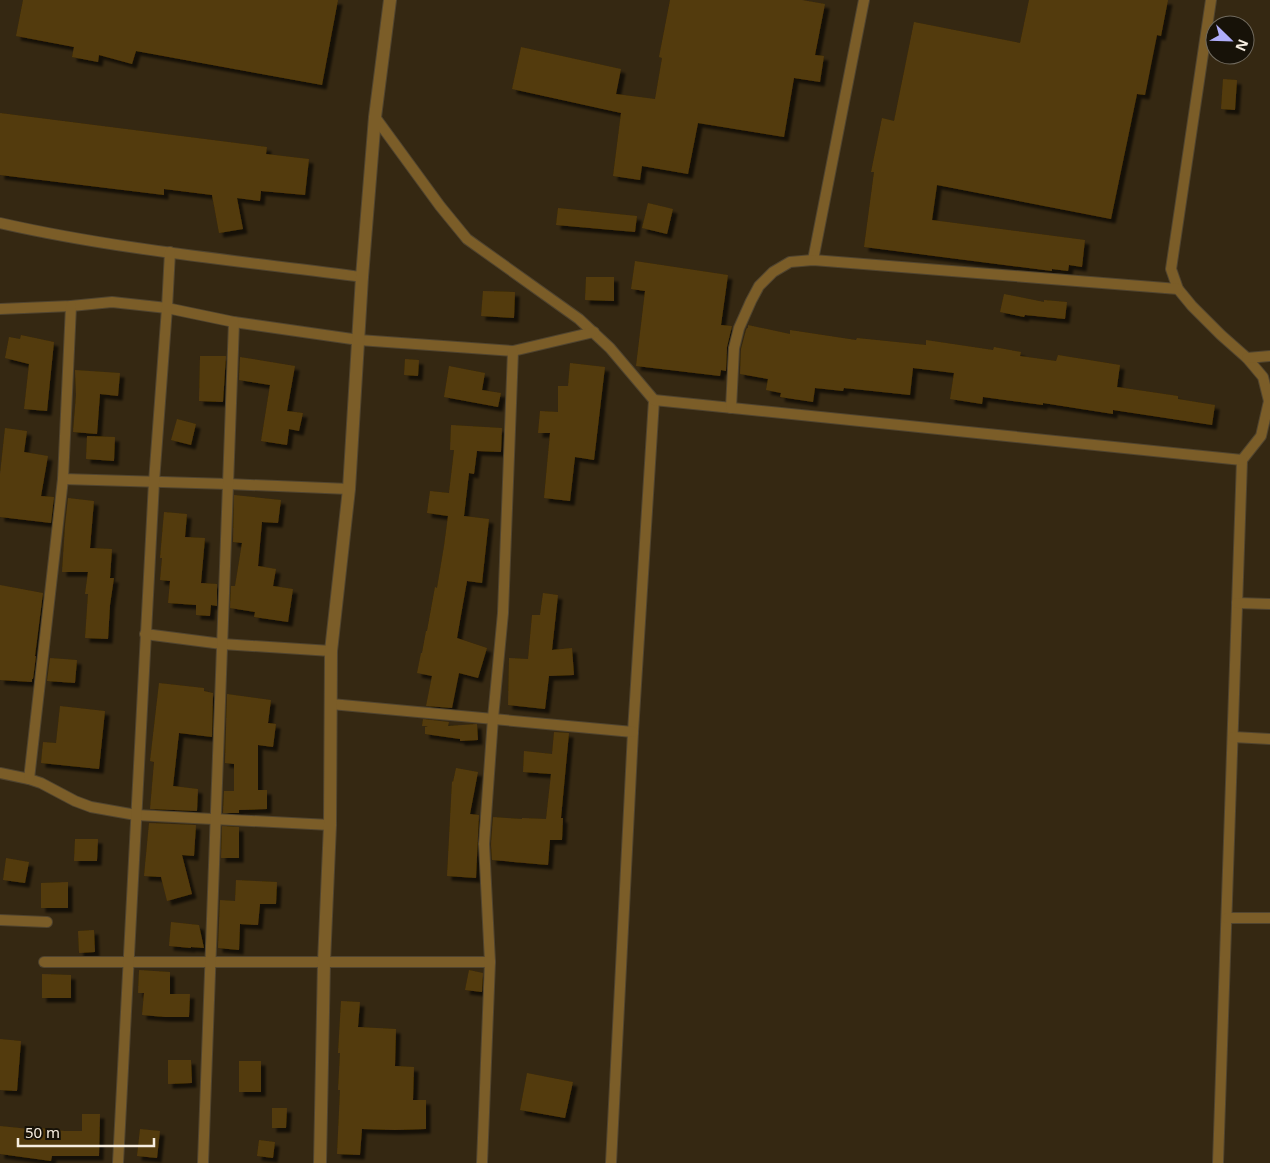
<svg xmlns="http://www.w3.org/2000/svg" width="1270" height="1163" viewBox="0 0 1270 1163" font-family="'Noto Sans',sans-serif">
  <style>
    .building { fill: #533a0a; filter: url(#shadow) }
    .lines { fill: none; stroke-linecap: round; stroke-linejoin: round }
    .service-casing { stroke: #50442f; stroke-width: 12 }
    .minor-casing { stroke: #50442f; stroke-width: 14 }
    .service { stroke: #7b5d28; stroke-width: 10 }
    .minor { stroke: #7b5d28; stroke-width: 12 }
  </style>
  <defs>
    <filter id="shadow"><feDropShadow dx="4.5" dy="4.5" stdDeviation="1" flood-color="#0009"/></filter>
  </defs>
  <rect width="100%" height="100%" fill="#352812"/>
  <g class="building">
    <polygon points="23,0 338,0 322,85 136,51 132,64 99,55 98,62 72,57 74,47 16,36"/>
    <polygon points="670,0 802,0 825,4 815,55 824,56 820,82 794,78 784,137 698,123 688,174 642,166 640,180 613,176 621,113 512,89 521,47 621,69 616,94 655,99 662,58 659,57"/>
    <polygon points="1029,0 1168,0 1161,36 1157,35 1145,95 1137,94 1111,219 937,185 932,220 1085,240 1082,267 1069,265 1068,271 1052,269 1052,271 864,247 874,172 871,172 882,118 894,121 914,22 1020,43"/>
    <polygon points="1223,79 1237,80 1235,110 1221,109"/>
    <polygon points="0,113 267,147 266,154 309,159 305,195 261,191 260,201 237,198 243,229 219,233 212,195 164,189 164,195 0,175"/>
    <polygon points="648,203 673,209 667,234 642,228"/>
    <polygon points="558,208 637,216 635,232 556,225"/>
    <polygon points="635,261 728,275 721,325 732,326 727,347 726,371 721,370 720,376 636,366 645,291 631,289"/>
    <polygon points="586,277 614,277 614,301 585,300"/>
    <polygon points="483,291 515,292 514,318 481,316"/>
    <polygon points="1004,294 1044,302 1044,300 1067,302 1065,319 1025,315 1024,317 1000,312"/>
    <polygon points="748,325 790,334 790,330 856,340 857,338 926,345 926,340 993,350 994,347 1021,352 1020,356 1056,361 1058,355 1120,365 1117,387 1178,396 1178,399 1215,405 1212,425 1113,410 1113,414 1043,403 1043,405 983,397 982,404 950,399 954,373 913,368 910,395 844,388 843,391 815,388 813,402 780,397 781,393 766,390 768,379 740,374 741,349 746,330 747,328 748,328"/>
    <polygon points="21,335 54,342 47,411 24,409 29,364 5,358 9,337 20,339"/>
    <polygon points="200,356 226,356 223,402 199,401"/>
    <polygon points="240,357 295,366 287,411 303,413 299,431 289,429 287,445 261,441 270,385 239,380"/>
    <polygon points="405,359 419,360 418,376 404,375"/>
    <polygon points="570,363 605,367 594,460 575,457 570,501 544,498 550,433 538,433 540,411 558,412 558,386 568,386"/>
    <polygon points="449,366 485,373 482,390 501,393 498,407 444,397"/>
    <polygon points="75,370 120,373 118,396 100,394 97,434 73,432 76,395"/>
    <polygon points="177,419 196,424 191,445 171,440"/>
    <polygon points="451,425 502,428 501,452 477,451 474,474 469,473 464,516 489,519 482,583 467,581 457,638 487,648 478,678 459,673 452,708 426,706 432,676 417,673 421,653 422,653 426,631 427,631 435,587 437,588 444,546 448,516 427,513 430,491 449,493 454,450 450,450"/>
    <polygon points="5,428 27,431 24,452 48,456 41,496 54,497 51,523 0,517 0,474"/>
    <polygon points="87,436 115,437 114,461 86,459"/>
    <polygon points="234,495 281,500 278,523 262,522 258,566 276,569 273,586 293,589 288,622 254,617 255,612 230,608 231,586 235,586 242,543 233,542"/>
    <polygon points="68,498 94,501 90,548 112,549 110,578 114,578 110,605 108,639 85,638 88,594 85,594 88,572 62,572 65,526"/>
    <polygon points="164,512 187,514 185,537 205,538 201,583 217,584 217,606 211,605 210,616 196,615 196,605 168,603 170,581 160,580 162,558 160,558"/>
    <polygon points="0,585 43,593 35,656 36,656 33,679 32,679 32,682 0,680"/>
    <polygon points="543,593 558,595 552,650 572,648 574,675 549,676 545,709 508,705 509,658 528,659 532,615 540,615"/>
    <polygon points="50,658 77,660 75,683 47,681"/>
    <polygon points="159,683 204,688 204,691 213,693 212,737 179,733 173,786 198,789 197,811 150,809 154,762 150,761"/>
    <polygon points="227,694 271,700 268,723 276,724 273,747 258,745 258,790 267,790 267,809 239,810 239,813 223,813 224,791 234,791 234,764 225,763"/>
    <polygon points="60,706 105,711 99,769 41,763 43,742 56,743"/>
    <polygon points="423,719 449,722 448,726 477,724 478,740 460,741 460,739 425,734 425,727 428,726 422,726"/>
    <polygon points="554,732 569,733 561,818 563,818 562,840 550,840 548,865 492,860 491,844 493,817 522,819 522,818 546,819 551,774 523,772 524,751 552,754"/>
    <polygon points="456,768 478,772 470,814 479,815 476,878 447,876 452,781 453,782"/>
    <polygon points="149,823 196,825 194,856 182,855 192,894 167,901 161,877 144,876"/>
    <polygon points="222,826 239,827 239,858 221,858"/>
    <polygon points="75,839 98,839 97,861 74,861"/>
    <polygon points="6,858 29,862 25,883 3,880"/>
    <polygon points="236,880 277,882 276,904 260,904 258,925 240,924 239,950 218,948 220,900 235,901"/>
    <polygon points="68,882 68,908 41,908 41,883"/>
    <polygon points="171,922 199,925 204,948 191,947 191,948 169,946"/>
    <polygon points="94,930 95,952 79,953 78,931"/>
    <polygon points="139,970 170,972 170,994 190,994 189,1017 165,1017 142,1015 144,993 138,993"/>
    <polygon points="469,970 483,973 482,992 465,990"/>
    <polygon points="42,974 71,975 71,998 42,998"/>
    <polygon points="341,1001 360,1002 358,1027 396,1029 395,1066 414,1067 413,1100 426,1100 426,1129 395,1130 362,1129 360,1155 337,1154 340,1090 338,1090 340,1053 338,1053"/>
    <polygon points="0,1039 21,1041 17,1091 0,1090"/>
    <polygon points="168,1060 191,1060 192,1083 168,1084"/>
    <rect x="239" y="1061" width="22" height="31"/>
    <polygon points="527,1073 573,1082 565,1118 520,1110"/>
    <polygon points="272,1108 287,1108 286,1128 272,1128"/>
    <polygon points="82,1114 100,1114 99,1156 52,1156 51,1161 0,1154 0,1126 40,1130 40,1128 65,1131 82,1131"/>
    <polygon points="140,1129 160,1131 157,1158 137,1156"/>
    <polygon points="259,1140 275,1142 273,1158 257,1156"/>
  </g>
  <g class="lines">
    <defs>
      <g id="service">
        <polyline points="1211,0 1171,269 1178,289 1192,306 1221,335 1247,358 1263,377 1269,401 1261,436 1242,460 1218,1163"/>
        <polyline points="375,117 440,206 467,239 579,319 610,348 654,400 633,732 611,1163"/>
        <path d="M0 223C119 250 241 261 362 277"/>
        <polyline points="813,260 864,0"/>
        <polyline points="0,309 71,306 112,302 167,308 234,322 359,340 513,351 594,332"/>
        <polyline points="1247,358 1270,356"/>
        <polyline points="654,400 1242,460"/>
        <polyline points="731,408 734,348 739,328 751,301 759,286 773,272 790,262 813,260 1178,289"/>
        <polyline points="63,479 228,484 349,489"/>
        <polyline points="1237,603 1270,604"/>
        <polyline points="145,634 222,644 331,651"/>
        <polyline points="331,704 633,732"/>
        <polyline points="1233,737 1270,739"/>
        <polyline points="0,773 29,779 41,783 75,801 91,807 136,815 330,825"/>
        <polyline points="29,779 63,479 71,306"/>
        <polyline points="1227,918 1270,918"/>
        <polyline points="0,920 47,922"/>
        <polyline points="44,962 490,962"/>
        <polyline points="118,1163 154,482 167,308 170,252"/>
        <polyline points="203,1163 234,322"/>
        <polyline points="482,1163 490,962 484,844 493,718 503,613 513,351"/>
      </g>
      <polyline id="minor" points="320,1163 324,962 330,825 331,651 349,489 362,277 375,117 390,0"/>
    </defs>
    <use href="#service" class="service-casing"/>
    <use href="#minor" class="minor-casing"/>
    <use href="#service" class="service"/>
    <use href="#minor" class="minor"/>
  </g>
  <g transform="translate(1230 40) rotate(113)"><circle r="24" fill="#171208" stroke="#706a5e"/>
  <path d="M0-4L9 19L0 12L-9 19Z" fill="#b0aefa"/>
  <text y="-8" font-size="14" font-weight="bold" text-anchor="middle" fill="#f6ede0">N</text>
  </g>
  <path d="M18 1138v8h136v-8" fill="none" stroke="#f6ede0" stroke-width="2.5"/>
  <text x="25" y="1138" font-size="15" fill="#f6ede0" stroke="#171208" stroke-width="4" paint-order="stroke">50 m</text>
</svg>
